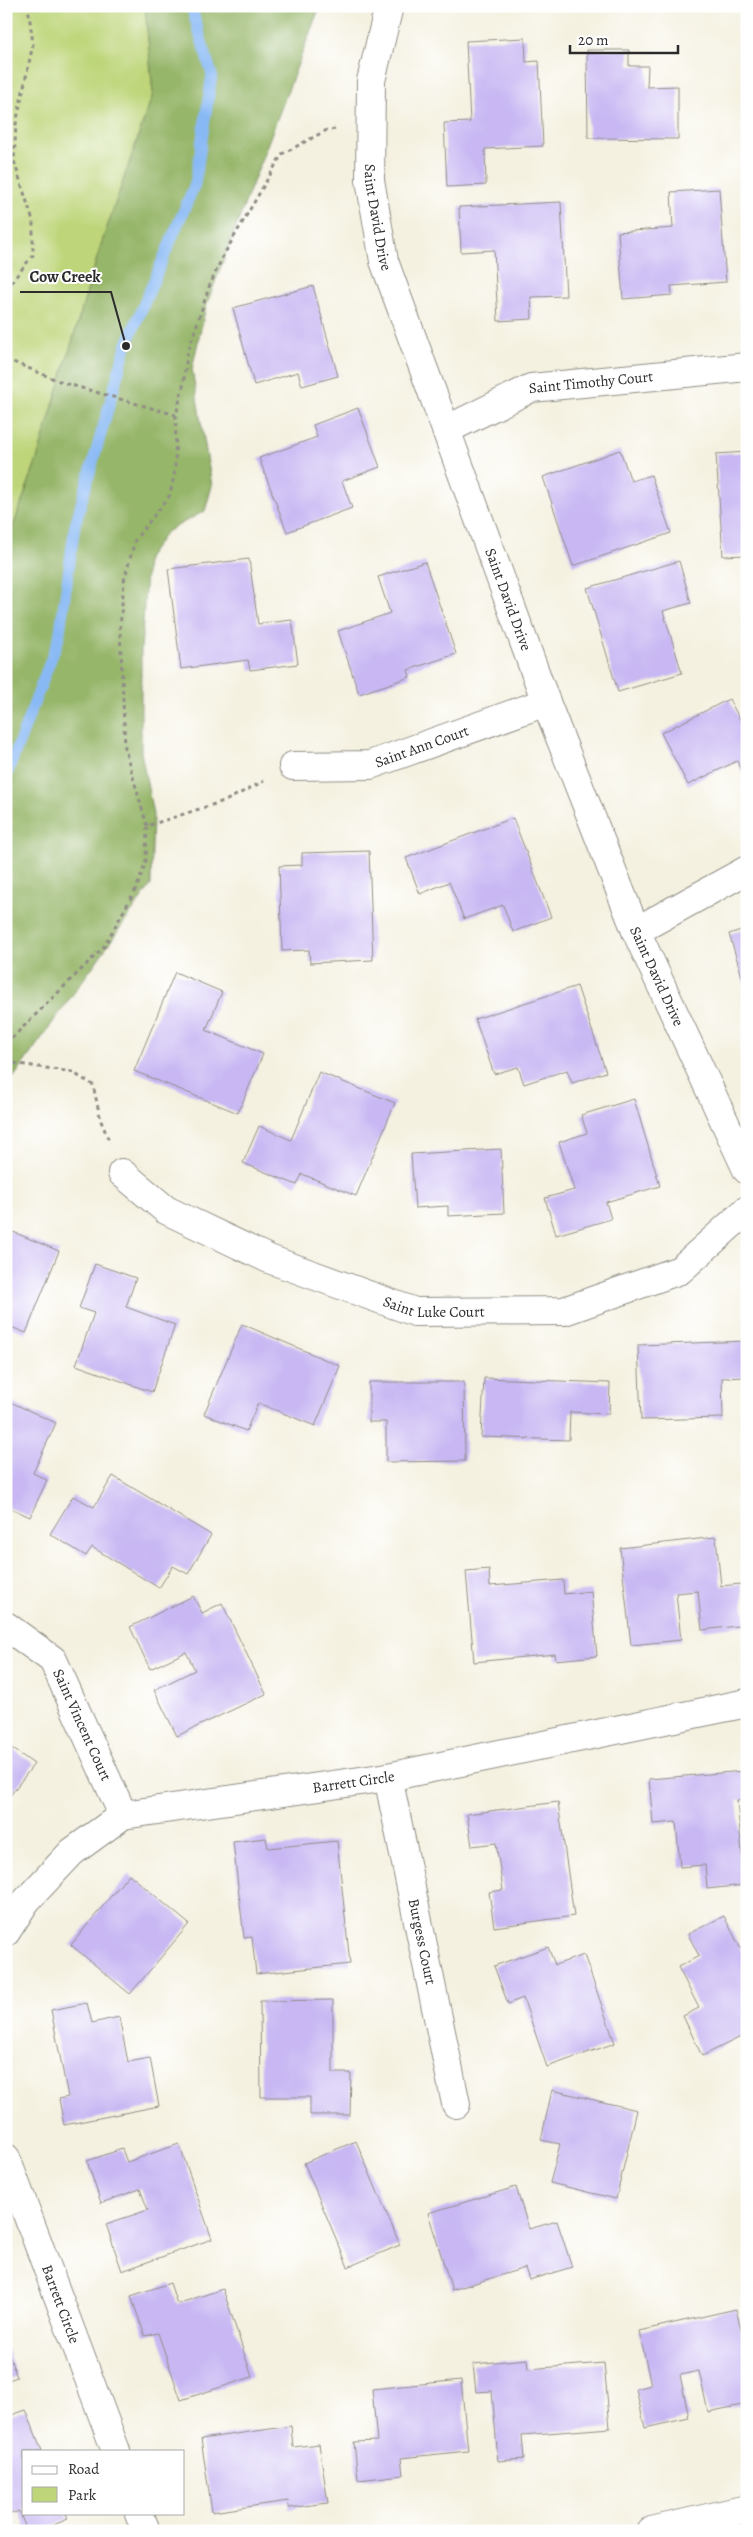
<svg xmlns="http://www.w3.org/2000/svg" width="753" height="2537" viewBox="0 0 753 2537" font-family="Alegreya,serif">
  <style>
    .green { fill: #bed579; stroke: #748052 }
    .forest { fill: #96b669; stroke: #60704a }
    .lines { fill: none; stroke-linecap: round; stroke-linejoin: round }
    .stream { stroke: #89b9f5; stroke-width: 11 }
    .building { fill: #c8b7f3 }
    .street-casing { stroke: #908e86; stroke-width: 30 }
    .path { stroke: #908e86; stroke-width: 3; stroke-dasharray: 4 4; stroke-linecap: butt }
    .street { stroke: #fff; stroke-width: 28 }
    .labels { text-anchor: middle; stroke-width: 4; stroke-linejoin: round; paint-order: stroke }
    .street-label { font-size: 15px; fill: #2b2b2b; stroke: #fff }
    .leader { fill: none; stroke: #2b2b2b; stroke-width: 2 }
    .callout-dot { fill: #2b2b2b; stroke: #fff; stroke-width: 2 }
    .callout-label { font-size: 16px; text-anchor: middle; font-weight: bold; fill: #2b2b2b; stroke: #fff; stroke-width: 4; stroke-linejoin: round; paint-order: stroke }
  </style>
  <rect width="100%" height="100%" fill="#fff"/>
  <filter id="ink" filterUnits="userSpaceOnUse"><feTurbulence type="fractalNoise" baseFrequency=".02" numOctaves="2"/><feDisplacementMap in="SourceGraphic" scale="10" xChannelSelector="R" yChannelSelector="G"/><feConvolveMatrix kernelMatrix="1 2 1 2 8 2 1 2 1" color-interpolation-filters="sRGB"/></filter>
  <filter id="wash" filterUnits="userSpaceOnUse"><feTurbulence type="fractalNoise" baseFrequency=".0096" numOctaves="4" result="noise"/><feDisplacementMap in="SourceGraphic" scale="20" xChannelSelector="R" yChannelSelector="G"/><feGaussianBlur stdDeviation="1.12" result="paint"/><feColorMatrix in="noise" values="0 0 0 0 0 0 0 0 0 0 0 0 0 0 0 0 0 1.4 0 .05"/><feComposite in="paint" operator="in"/></filter>
  <g filter="url(#wash)">
    <rect width="100%" height="100%" fill="#f4f1e0"/>
    <polygon class="green" points="6,6 145,6 153,94 101,245 38,456 6,547"/>
    <polygon class="forest" points="145,6 320,6 206,306 192,369 212,486 205,511 166,532 147,559 141,651 141,752 153,814 151,885 6,1088 6,547 38,456 101,245 153,94"/>
    <g class="lines">
      <polyline class="stream" points="6,777 59,638 75,525 126,346 195,184 212,75 191,6"/>
    </g>
    <g id="blocks">
      <g class="building">
        <polygon points="525,38 526,62 539,61 543,146 485,149 486,185 447,187 444,123 470,122 466,41"/>
        <polygon points="587,50 629,50 629,66 648,66 647,87 678,86 678,139 588,138"/>
        <polygon points="719,189 726,282 671,286 672,295 623,299 618,232 673,228 671,192"/>
        <polygon points="561,202 566,296 531,297 532,319 498,321 494,250 461,252 459,207"/>
        <polygon points="313,286 338,376 302,386 298,372 254,385 233,308"/>
        <polygon points="358,408 380,467 342,481 352,508 287,532 259,458 317,437 313,425"/>
        <polygon points="620,450 631,481 651,475 671,533 573,566 543,477"/>
        <polygon points="747,452 747,555 723,556 716,454"/>
        <polygon points="249,559 258,624 292,620 298,664 250,670 248,660 181,669 168,569"/>
        <polygon points="679,561 691,603 663,611 682,673 618,692 587,588"/>
        <polygon points="425,562 456,654 408,670 410,677 359,694 338,631 390,613 378,577"/>
        <polygon points="729,699 745,729 747,728 747,781 737,761 688,785 661,733"/>
        <polygon points="513,818 551,917 513,932 503,905 464,919 449,882 420,894 406,858"/>
        <polygon points="369,851 373,960 310,963 309,950 282,951 279,866 302,865 302,853"/>
        <polygon points="747,928 747,988 746,989 729,934"/>
        <polygon points="175,972 222,992 206,1030 263,1054 238,1113 134,1071"/>
        <polygon points="577,986 606,1072 572,1083 567,1070 524,1084 518,1067 494,1074 475,1019"/>
        <polygon points="319,1072 395,1103 356,1196 302,1174 297,1185 243,1163 259,1126 291,1140"/>
        <polygon points="634,1099 660,1186 606,1202 611,1219 556,1235 545,1198 574,1190 559,1142 587,1133 581,1115"/>
        <polygon points="501,1149 504,1213 448,1216 448,1206 415,1208 411,1154"/>
        <polygon points="6,1229 59,1251 26,1333 6,1325"/>
        <polygon points="95,1264 136,1278 126,1307 175,1325 152,1392 76,1365 94,1313 79,1308"/>
        <polygon points="242,1324 340,1366 315,1426 258,1403 246,1431 204,1414"/>
        <polygon points="747,1341 747,1377 722,1378 723,1418 641,1420 638,1345"/>
        <polygon points="484,1378 610,1383 609,1414 570,1412 569,1440 481,1437"/>
        <polygon points="369,1382 464,1382 465,1461 386,1462 386,1422 369,1422"/>
        <polygon points="6,1400 56,1423 33,1473 47,1480 30,1517 6,1506"/>
        <polygon points="113,1476 211,1535 188,1574 173,1566 159,1588 92,1547 86,1556 50,1534 73,1496 94,1507"/>
        <polygon points="716,1537 721,1586 741,1584 746,1625 702,1630 698,1591 676,1593 681,1640 631,1645 620,1548"/>
        <polygon points="489,1569 490,1586 563,1580 564,1594 591,1591 597,1656 556,1660 555,1654 474,1662 466,1571"/>
        <polygon points="193,1596 202,1613 222,1603 266,1694 177,1736 154,1690 195,1670 186,1652 150,1669 130,1627"/>
        <polygon points="6,1744 34,1764 6,1801"/>
        <polygon points="744,1771 747,1799 737,1800 745,1885 707,1889 705,1865 680,1867 676,1822 653,1824 649,1779"/>
        <polygon points="558,1802 574,1916 494,1927 489,1892 503,1890 496,1843 472,1846 467,1814"/>
        <polygon points="266,1838 268,1848 337,1841 350,1964 256,1974 252,1937 244,1938 233,1842"/>
        <polygon points="129,1874 189,1924 130,1994 71,1945"/>
        <polygon points="724,1916 747,1961 747,2034 702,2056 683,2016 699,2008 678,1967 699,1956 688,1934"/>
        <polygon points="548,1947 555,1965 584,1955 615,2043 547,2067 523,1998 508,2004 494,1966"/>
        <polygon points="333,2000 333,2073 351,2073 350,2115 310,2115 310,2097 261,2097 260,2001"/>
        <polygon points="87,2003 92,2023 119,2017 128,2062 150,2058 159,2106 64,2125 59,2099 68,2097 51,2010"/>
        <polygon points="552,2090 637,2110 616,2199 550,2183 560,2144 541,2140"/>
        <polygon points="356,2141 400,2245 348,2267 304,2163"/>
        <polygon points="179,2144 212,2239 122,2271 106,2224 148,2210 140,2189 101,2203 87,2161 122,2149 127,2162"/>
        <polygon points="516,2187 529,2229 557,2221 572,2267 529,2280 525,2268 452,2290 428,2213"/>
        <polygon points="170,2283 177,2304 223,2289 252,2377 181,2400 158,2333 145,2336 131,2296"/>
        <polygon points="736,2309 747,2354 747,2404 708,2412 699,2371 680,2375 689,2418 645,2428 636,2389 651,2385 639,2331"/>
        <polygon points="6,2348 17,2377 6,2381"/>
        <polygon points="527,2359 528,2369 604,2363 610,2428 522,2435 524,2459 498,2461 492,2391 476,2392 473,2364"/>
        <polygon points="461,2380 468,2451 401,2458 403,2475 358,2480 354,2442 377,2441 372,2389"/>
        <polygon points="26,2410 42,2451 24,2451 24,2513 66,2513 68,2519 39,2531 27,2531 19,2511 6,2516 6,2417"/>
        <polygon points="291,2426 293,2447 319,2444 328,2503 289,2508 288,2501 212,2512 201,2439"/>
      </g>
    </g>
  </g>
  <g filter="url(#ink)">
    <use href="#blocks" fill-opacity="0" stroke="#908e86" stroke-width="1"/>
    <g class="lines">
      <defs>
        <g id="street">
          <path id="s1" d="M389 6 371 81 370 180 384 261 546 702 636 931 747 1170"/>
          <path id="s2" d="M446 430 531 388 747 367"/>
          <path id="s3" d="M293 766 370 765 546 702"/>
          <polyline points="636,931 747,870"/>
          <path id="s4" d="M122 1173 166 1210 269 1259 415 1312 564 1311 680 1270 747 1210"/>
          <path id="s5" d="M6 1626 53 1660 123 1815"/>
          <path id="s6" d="M388 1777 456 2104"/>
          <path id="s7" d="M6 1932 26 1901 72 1852 123 1815 388 1777 747 1703"/>
          <path id="s8" d="M6 2158 116 2451"/>
          <polyline points="139,2513 146,2531"/>
          <polyline points="651,2531 747,2509"/>
        </g>
      </defs>
      <use href="#street" class="street-casing"/>
      <g class="path">
        <polyline points="6,289 33,255 33,221 14,161 16,124 33,44 28,6"/>
        <polyline points="6,359 64,383 176,415"/>
        <polyline points="6,438 9,466 6,482"/>
        <polyline points="147,826 125,749 120,628 124,581 135,540 170,495 175,471 176,415 183,387 187,355 209,287 223,256 282,154 327,130 337,129"/>
        <polyline points="6,1044 103,948 137,887 146,861 147,826 227,800 264,781"/>
        <polyline points="6,1062 72,1072 93,1085 101,1121 110,1143"/>
      </g>
      <use href="#street" class="street"/>
    </g>
  </g>
  <g class="labels">
    <g class="street-label">
      <text dy="5" stroke="none"><textPath href="#s1" startOffset="214">Saint David Drive</textPath></text>
      <text dy="5" stroke="none"><textPath href="#s2" startOffset="155">Saint Timothy Court</textPath></text>
      <text dy="5" stroke="none"><textPath href="#s1" startOffset="619">Saint David Drive</textPath></text>
      <text dy="5" stroke="none"><textPath href="#s3" startOffset="132">Saint Ann Court</textPath></text>
      <text dy="5" stroke="none"><textPath href="#s1" startOffset="1024">Saint David Drive</textPath></text>
      <text dy="5" stroke="none"><textPath href="#s4" startOffset="345">Saint Luke Court</textPath></text>
      <text dy="5" stroke="none"><textPath href="#s5" startOffset="129">Saint Vincent Court</textPath></text>
      <text dy="5" stroke="none"><textPath href="#s7" startOffset="400">Barrett Circle</textPath></text>
      <text dy="5" stroke="none"><textPath href="#s6" startOffset="168">Burgess Court</textPath></text>
      <text dy="5" stroke="none"><textPath href="#s8" startOffset="156">Barrett Circle</textPath></text>
    </g>
  </g>
  <path class="leader" d="M126 346L111 292H20"/>
  <circle class="callout-dot" cx="126" cy="346" r="5"/>
  <g class="callout-label">
    <text x="65" y="282">Cow Creek</text>
  </g>
  <rect width="753" height="2537" fill="none" stroke="#fff" stroke-width="25"/>
  <rect x="22" y="2450" width="162" height="65" fill="#ffffff" stroke="#aaaaaa"/>
  <rect x="32" y="2466" width="25" height="8" fill="#ffffff" stroke="#aaaaaa"/>
  <text x="68" y="2474" font-size="15" fill="#2b2b2b">Road</text>
  <rect x="32" y="2487" width="25" height="15" fill="#bed579" stroke="#aaaaaa"/>
  <text x="68" y="2500" font-size="15" fill="#2b2b2b">Park</text>
  <path d="M570 45v8h108v-8" fill="none" stroke="#2b2b2b" stroke-width="2.5"/>
  <text x="578" y="45" font-size="15" fill="#2b2b2b" stroke="#ffffff" stroke-width="4" paint-order="stroke">20 m</text>
</svg>
